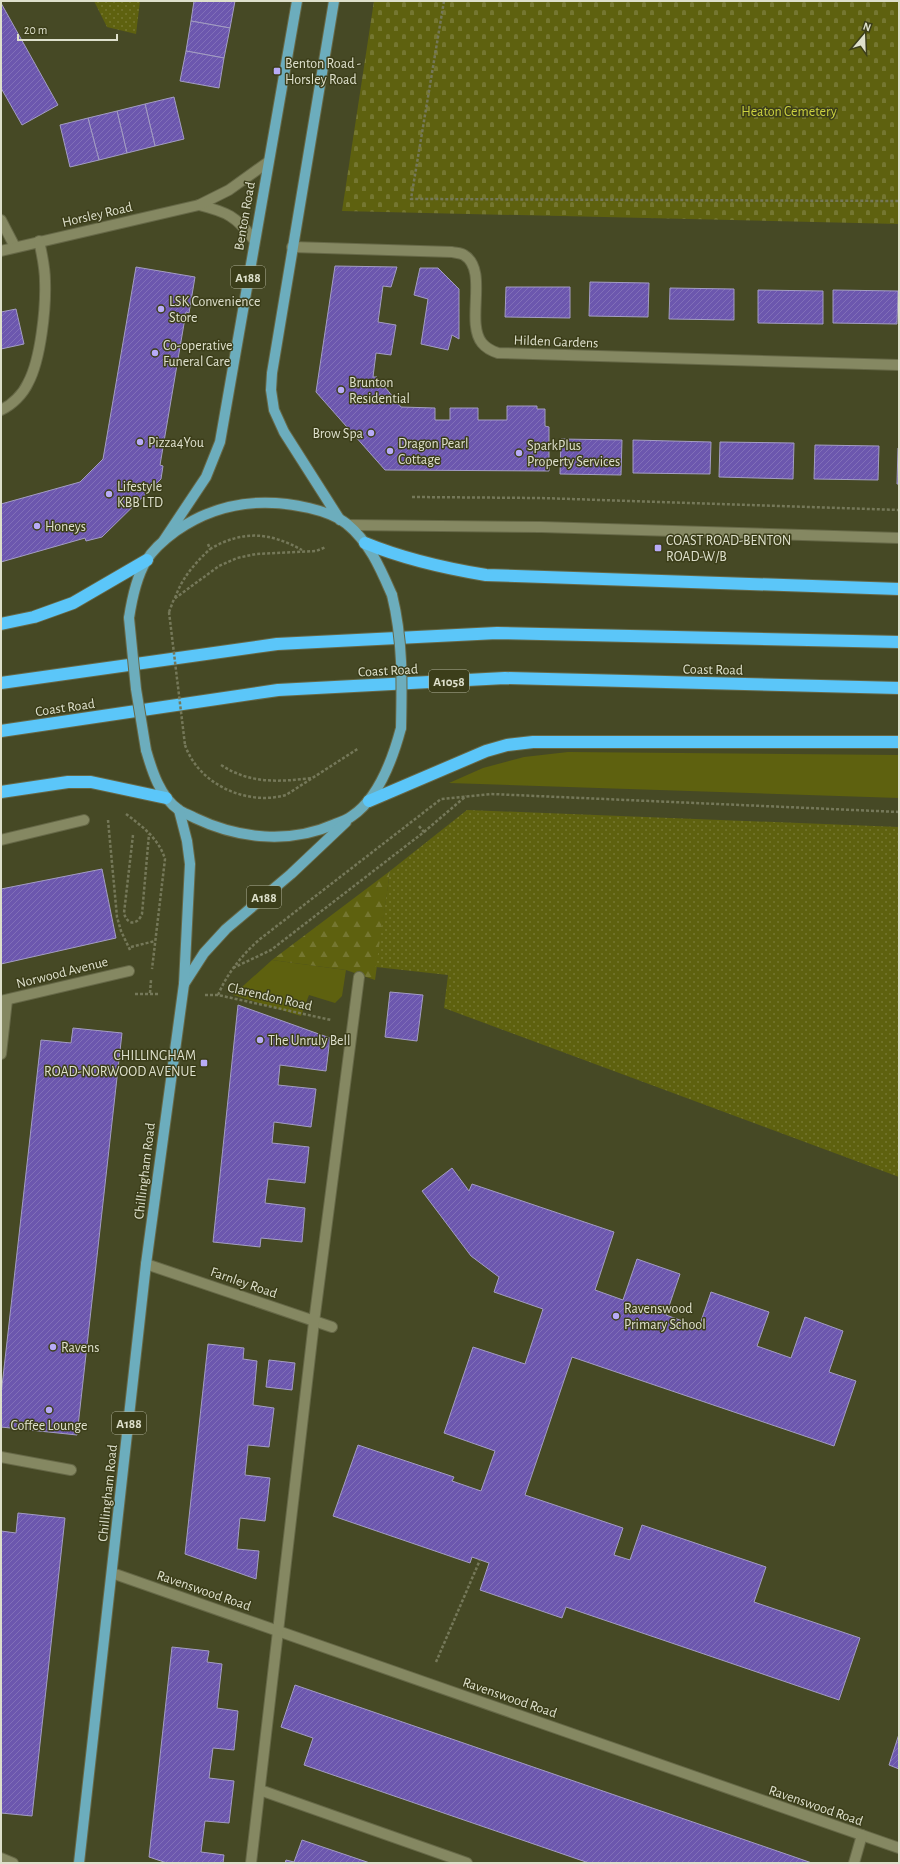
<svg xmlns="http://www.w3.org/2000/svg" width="900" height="1864" viewBox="0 0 900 1864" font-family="'Alegreya Sans',sans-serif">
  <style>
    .grass { fill: #5e610f }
    .forest { fill: url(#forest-firs) }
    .cemetery { fill: url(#cemetery-stones) }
    .park { fill: url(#park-dots) }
    .building { fill: url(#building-hatch); stroke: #a39dc3 }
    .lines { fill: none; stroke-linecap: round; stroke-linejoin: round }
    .minor-casing { stroke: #666847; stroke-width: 12 }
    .major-casing { stroke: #666847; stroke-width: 12 }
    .highway-casing { stroke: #666847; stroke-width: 14 }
    .path { stroke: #757859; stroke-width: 2.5; stroke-dasharray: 3 2; stroke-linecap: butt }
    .minor { stroke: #858862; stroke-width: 10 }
    .major { stroke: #6cadbd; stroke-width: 10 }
    .highway { stroke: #5bc6f9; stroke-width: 12 }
    .major-bridge-casing { stroke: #666847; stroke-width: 12; stroke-linecap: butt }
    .path-bridge { stroke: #757859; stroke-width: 2.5; stroke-dasharray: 3 2; stroke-linecap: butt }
    .major-bridge { stroke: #6cadbd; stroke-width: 10 }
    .poi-dot { fill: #b8abf7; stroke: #3c3e1a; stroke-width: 1.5 }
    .labels { text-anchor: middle; stroke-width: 3; stroke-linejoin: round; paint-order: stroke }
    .shield { fill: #3c3e1a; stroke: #adaf97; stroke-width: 1 }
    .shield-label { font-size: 13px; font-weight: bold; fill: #dee0cc }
    .poi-label { font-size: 14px; fill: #dee0cc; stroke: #3c3e1a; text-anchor: start }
    .park-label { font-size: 14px; fill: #ccd23f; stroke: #3c3e1a }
    .street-label { font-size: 14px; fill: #dee0cc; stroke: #3c3e1a }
  </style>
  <defs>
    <pattern id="forest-firs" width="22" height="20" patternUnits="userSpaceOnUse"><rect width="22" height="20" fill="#5e610f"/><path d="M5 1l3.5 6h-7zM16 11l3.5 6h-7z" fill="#757731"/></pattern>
    <pattern id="cemetery-stones" width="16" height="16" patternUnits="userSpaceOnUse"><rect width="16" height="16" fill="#5e610f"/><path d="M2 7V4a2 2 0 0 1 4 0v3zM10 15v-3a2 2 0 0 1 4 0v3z" fill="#757731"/></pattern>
    <pattern id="park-dots" width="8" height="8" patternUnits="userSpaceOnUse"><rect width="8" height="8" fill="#5e610f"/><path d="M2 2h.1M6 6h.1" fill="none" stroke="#757731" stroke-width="1.8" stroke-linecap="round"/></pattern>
    <pattern id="building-hatch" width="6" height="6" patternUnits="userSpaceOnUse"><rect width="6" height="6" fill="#6c57ae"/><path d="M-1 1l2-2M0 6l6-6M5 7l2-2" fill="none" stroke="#816fb8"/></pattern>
  </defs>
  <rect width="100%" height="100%" fill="#464925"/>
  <g class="grass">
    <polygon points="568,752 899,755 899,798 449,783 483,768 524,757"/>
    <polygon points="272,960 346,970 342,996 335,1003 309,995 301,1016 233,995"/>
  </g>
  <polygon class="forest" points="390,871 375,980 346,970 272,960"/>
  <polygon class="cemetery" points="374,1 899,1 899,224 342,211"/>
  <g class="park">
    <polygon points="94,1 140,1 136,34 107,27"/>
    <polygon points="467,810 899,827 899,1177 444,1008 448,975 376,967 390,871"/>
  </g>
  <g class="building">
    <polygon points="194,1 235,1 230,28 191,21"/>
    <polygon points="1,3 58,105 22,125 1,88"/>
    <polygon points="191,21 230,28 224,58 186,51"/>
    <polygon points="186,51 224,58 219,88 180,81"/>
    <polygon points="174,97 184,139 155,146 145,104"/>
    <polygon points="145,104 155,146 127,153 117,111"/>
    <polygon points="117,111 127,153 99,160 88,118"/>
    <polygon points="88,118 99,160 70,167 60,125"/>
    <polygon points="335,266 397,267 391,287 383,286 378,322 396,325 391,355 376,353 373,377 377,377 401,407 435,408 435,420 450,420 450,408 478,408 478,420 507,420 507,406 537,406 537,409 545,409 545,426 549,427 549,471 385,470 316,392"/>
    <polygon points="136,267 195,277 189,313 186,312 160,465 163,466 161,479 102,537 86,541 85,538 1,562 1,504 80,482 103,459"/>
    <polygon points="420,268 438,268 459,289 459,339 452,335 448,350 421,344 428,299 414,295"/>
    <polygon points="590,282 649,283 648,317 589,316"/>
    <polygon points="506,287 570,287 570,318 505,317"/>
    <polygon points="670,288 734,289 734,320 669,319"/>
    <polygon points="758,290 823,291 823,324 758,323"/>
    <polygon points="833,290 898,291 897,324 833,323"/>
    <polygon points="16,309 24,344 1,349 1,312"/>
    <polygon points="561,439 622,440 621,475 560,474"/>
    <polygon points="633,440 711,442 710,474 633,473"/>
    <polygon points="720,442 794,443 793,479 719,477"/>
    <polygon points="815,445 879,446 878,480 814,479"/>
    <polygon points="898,448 899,448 899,484 897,484"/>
    <polygon points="102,869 116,938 1,964 1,889"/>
    <polygon points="390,992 423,995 417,1041 385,1037"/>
    <polygon points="238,1005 330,1038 326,1071 280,1065 278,1085 316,1089 311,1127 274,1122 272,1143 309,1147 305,1183 268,1179 265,1203 305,1208 302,1242 261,1238 260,1247 213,1242"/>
    <polygon points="73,1028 122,1033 77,1435 1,1427 1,1395 41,1040 71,1043"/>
    <polygon points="452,1168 469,1191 472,1184 614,1232 595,1290 623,1300 637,1259 680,1274 666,1315 699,1327 711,1292 769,1312 757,1346 791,1358 805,1317 843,1331 829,1372 856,1381 834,1446 572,1357 525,1495 623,1528 614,1555 630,1560 642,1525 766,1567 754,1602 860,1638 839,1700 566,1607 562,1618 480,1590 489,1563 472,1557 470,1563 333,1516 358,1445 454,1477 452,1481 481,1491 495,1451 444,1433 473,1347 525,1364 543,1309 494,1292 499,1277 471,1256 422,1191"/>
    <polygon points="208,1344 244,1348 243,1359 257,1361 253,1405 274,1408 269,1447 248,1445 245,1475 270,1478 265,1521 240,1518 237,1549 259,1551 256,1579 185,1554"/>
    <polygon points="269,1360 295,1363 292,1390 266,1387"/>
    <polygon points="18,1513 65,1518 32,1816 1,1813 1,1531 16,1533"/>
    <polygon points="172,1647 209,1651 207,1662 222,1664 217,1708 238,1711 234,1750 213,1748 209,1778 234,1781 229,1823 205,1821 201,1852 224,1855 223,1863 167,1863 149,1857"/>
    <polygon points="295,1685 812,1863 589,1863 304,1765 313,1738 281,1727"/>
    <polygon points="899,1734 899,1769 889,1765"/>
    <polygon points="302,1840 370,1863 285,1863 286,1860 294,1862"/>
  </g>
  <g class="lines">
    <defs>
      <g id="minor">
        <path d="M199 205C227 212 236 216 254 240"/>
        <polyline points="1,220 15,247"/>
        <path d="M292 247 452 252C456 253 461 253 464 255 489 270 465 322 482 343 486 348 492 351 498 353L899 365"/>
        <polyline points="1,251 199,205 229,190 268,162"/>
        <path d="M1 410C12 405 23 394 28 383 41 359 46 307 45 281 45 267 42 254 39 241"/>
        <polyline points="348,525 541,527 899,538"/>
        <polyline points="1,840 84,820"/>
        <polyline points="1,1001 129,971"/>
        <polyline points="1,1054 7,1000"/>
        <polyline points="146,1264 332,1327"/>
        <polyline points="1,1457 71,1470"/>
        <polyline points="112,1573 899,1848"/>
        <polyline points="260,1790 467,1863"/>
        <polyline points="1,1858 13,1863"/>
        <polyline points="251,1863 314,1322 359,977"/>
        <polyline points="854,1863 862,1835"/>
      </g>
      <g id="major">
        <polyline points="334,1 272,373 271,390 274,410 284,432 340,520"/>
        <polyline points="164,540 206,477 220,442 297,1"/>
        <path d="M129 618C132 598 136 578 146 561 153 549 165 539 176 531 216 503 262 497 309 508 322 511 337 516 347 524 370 543 381 570 392 595"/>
        <path d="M146 750C152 771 160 797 179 810 183 813 190 815 195 818 239 839 290 844 335 824 341 822 347 820 352 816 379 798 393 758 401 728"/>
        <polyline points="184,984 204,953 226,929 291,874 346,822"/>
        <polyline points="79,1863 146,1264 184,984 190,864 187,841 179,810"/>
      </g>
      <g id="highway">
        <path d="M365 543C404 559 443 568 486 575L899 589"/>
        <polyline points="1,624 34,617 73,603 147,560"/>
        <polyline points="1,683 277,644 497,633 899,642"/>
        <polyline points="1,731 278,690 505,678 899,688"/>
        <polyline points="1,792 68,782 91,782 166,798"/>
        <polyline points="369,801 486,751 507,745 533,742 899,742"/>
      </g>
    </defs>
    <use href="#minor" class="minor-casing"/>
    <use href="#major" class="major-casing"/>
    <use href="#highway" class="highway-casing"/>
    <g class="path">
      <polyline points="444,1 411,199 899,201"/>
      <polyline points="412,497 541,498 899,510"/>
      <path d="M208 544 210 549C243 530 269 532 302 550"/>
      <path d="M175 598C182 578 194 564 210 549"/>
      <polyline points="169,612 174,599 219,566 237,558 256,554 316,551 326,547"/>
      <path d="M185 745C199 785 247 806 286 795L359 748"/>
      <path d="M221 765C250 784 279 782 312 778"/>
      <path d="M126 814C142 826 159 839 165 859L152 969"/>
      <polyline points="108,820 117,917 121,931 130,950"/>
      <polyline points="424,832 466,796"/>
      <path d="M133 835 124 913C127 925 137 926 142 914L149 834"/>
      <polyline points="131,947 155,941"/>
      <polyline points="233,968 271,950 424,832 418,825"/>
      <polyline points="150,993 151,980"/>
      <polyline points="135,994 160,994"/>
      <polyline points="205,995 218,995 331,1020"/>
      <path d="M218 995C228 972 242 955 260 939L441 799 491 794 899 812"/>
      <polyline points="436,1662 480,1560"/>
    </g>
    <use href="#minor" class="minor"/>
    <use href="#major" class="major"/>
    <use href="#highway" class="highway"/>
    <defs>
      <g id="major-bridge">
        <path d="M392 595C403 639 402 683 401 728"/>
        <polyline points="129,618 136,689 146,750"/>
      </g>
    </defs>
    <use href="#major-bridge" class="major-bridge-casing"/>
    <polyline class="path-bridge" points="169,612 185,745"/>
    <use href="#major-bridge" class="major-bridge"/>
  </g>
  <g class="poi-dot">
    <rect x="273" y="67" width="8" height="8" rx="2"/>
    <circle cx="161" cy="309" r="4"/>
    <circle cx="155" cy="353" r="4"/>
    <circle cx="341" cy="390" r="4"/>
    <circle cx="371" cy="433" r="4"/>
    <circle cx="140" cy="442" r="4"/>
    <circle cx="390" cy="451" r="4"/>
    <circle cx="519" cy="453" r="4"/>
    <circle cx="109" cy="494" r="4"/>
    <circle cx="37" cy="526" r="4"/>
    <rect x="654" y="544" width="8" height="8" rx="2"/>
    <circle cx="260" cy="1040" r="4"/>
    <rect x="200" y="1059" width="8" height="8" rx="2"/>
    <circle cx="616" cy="1316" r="4"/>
    <circle cx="53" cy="1347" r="4"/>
    <circle cx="49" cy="1410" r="4"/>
  </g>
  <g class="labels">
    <g class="shield">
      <rect x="231" y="266" width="34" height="22" rx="3"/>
      <rect x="429" y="670" width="40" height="22" rx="3"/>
      <rect x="247" y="886" width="34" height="22" rx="3"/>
      <rect x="112" y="1412" width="34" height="22" rx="3"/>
    </g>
    <g class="shield-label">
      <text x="248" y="282">A188</text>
      <text x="449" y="686">A1058</text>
      <text x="264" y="902">A188</text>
      <text x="129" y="1428">A188</text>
    </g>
    <g class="poi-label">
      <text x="285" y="68">Benton Road -<tspan x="285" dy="16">Horsley Road</tspan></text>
      <text x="169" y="306">LSK Convenience<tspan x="169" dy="16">Store</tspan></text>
      <text x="163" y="350">Co-operative<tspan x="163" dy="16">Funeral Care</tspan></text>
      <text x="349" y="387">Brunton<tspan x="349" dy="16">Residential</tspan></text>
      <text x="363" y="438" text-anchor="end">Brow Spa</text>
      <text x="148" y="447">Pizza4You</text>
      <text x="398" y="448">Dragon Pearl<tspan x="398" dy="16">Cottage</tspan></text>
      <text x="527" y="450">SparkPlus<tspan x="527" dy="16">Property Services</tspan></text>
      <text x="117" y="491">Lifestyle<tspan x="117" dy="16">KBB LTD</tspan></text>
      <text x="45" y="531">Honeys</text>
      <text x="666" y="545">COAST ROAD-BENTON<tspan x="666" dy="16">ROAD-W/B</tspan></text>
      <text x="268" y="1045">The Unruly Bell</text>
      <text x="196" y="1060" text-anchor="end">CHILLINGHAM<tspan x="196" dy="16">ROAD-NORWOOD AVENUE</tspan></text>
      <text x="624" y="1313">Ravenswood<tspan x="624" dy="16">Primary School</tspan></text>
      <text x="61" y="1352">Ravens</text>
      <text x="49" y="1430" text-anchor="middle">Coffee Lounge</text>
    </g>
    <g class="park-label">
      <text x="789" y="116">Heaton Cemetery</text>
    </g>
    <g class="street-label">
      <text transform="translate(97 214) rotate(-13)" y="5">Horsley Road</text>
      <text transform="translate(244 216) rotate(-80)" y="5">Benton Road</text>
      <text transform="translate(556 341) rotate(2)" y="5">Hilden Gardens</text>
      <text transform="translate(713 669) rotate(1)" y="5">Coast Road</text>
      <text transform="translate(388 670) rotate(-3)" y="5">Coast Road</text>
      <text transform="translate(65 707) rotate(-8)" y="5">Coast Road</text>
      <text transform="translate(62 972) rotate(-14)" y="5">Norwood Avenue</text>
      <text transform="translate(270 996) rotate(13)" y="5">Clarendon Road</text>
      <text transform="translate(144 1171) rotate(-83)" y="5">Chillingham Road</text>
      <text transform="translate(244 1282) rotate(19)" y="5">Farnley Road</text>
      <text transform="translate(107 1493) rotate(-84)" y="5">Chillingham Road</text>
      <text transform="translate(204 1590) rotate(19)" y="5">Ravenswood Road</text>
      <text transform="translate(510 1697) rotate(19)" y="5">Ravenswood Road</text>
      <text transform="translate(816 1805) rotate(19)" y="5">Ravenswood Road</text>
    </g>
  </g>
  <rect width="900" height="1864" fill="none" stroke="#dee0cc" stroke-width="4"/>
  <g transform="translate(864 36) rotate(19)" stroke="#3c3e1a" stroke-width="3" paint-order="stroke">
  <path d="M0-3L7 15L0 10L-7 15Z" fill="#dee0cc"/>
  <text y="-6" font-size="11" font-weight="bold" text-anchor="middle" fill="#dee0cc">N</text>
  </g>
  <path d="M18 34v6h99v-6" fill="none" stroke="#dee0cc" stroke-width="2"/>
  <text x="24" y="34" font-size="12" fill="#dee0cc" stroke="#3c3e1a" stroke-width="3" paint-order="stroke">20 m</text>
</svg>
